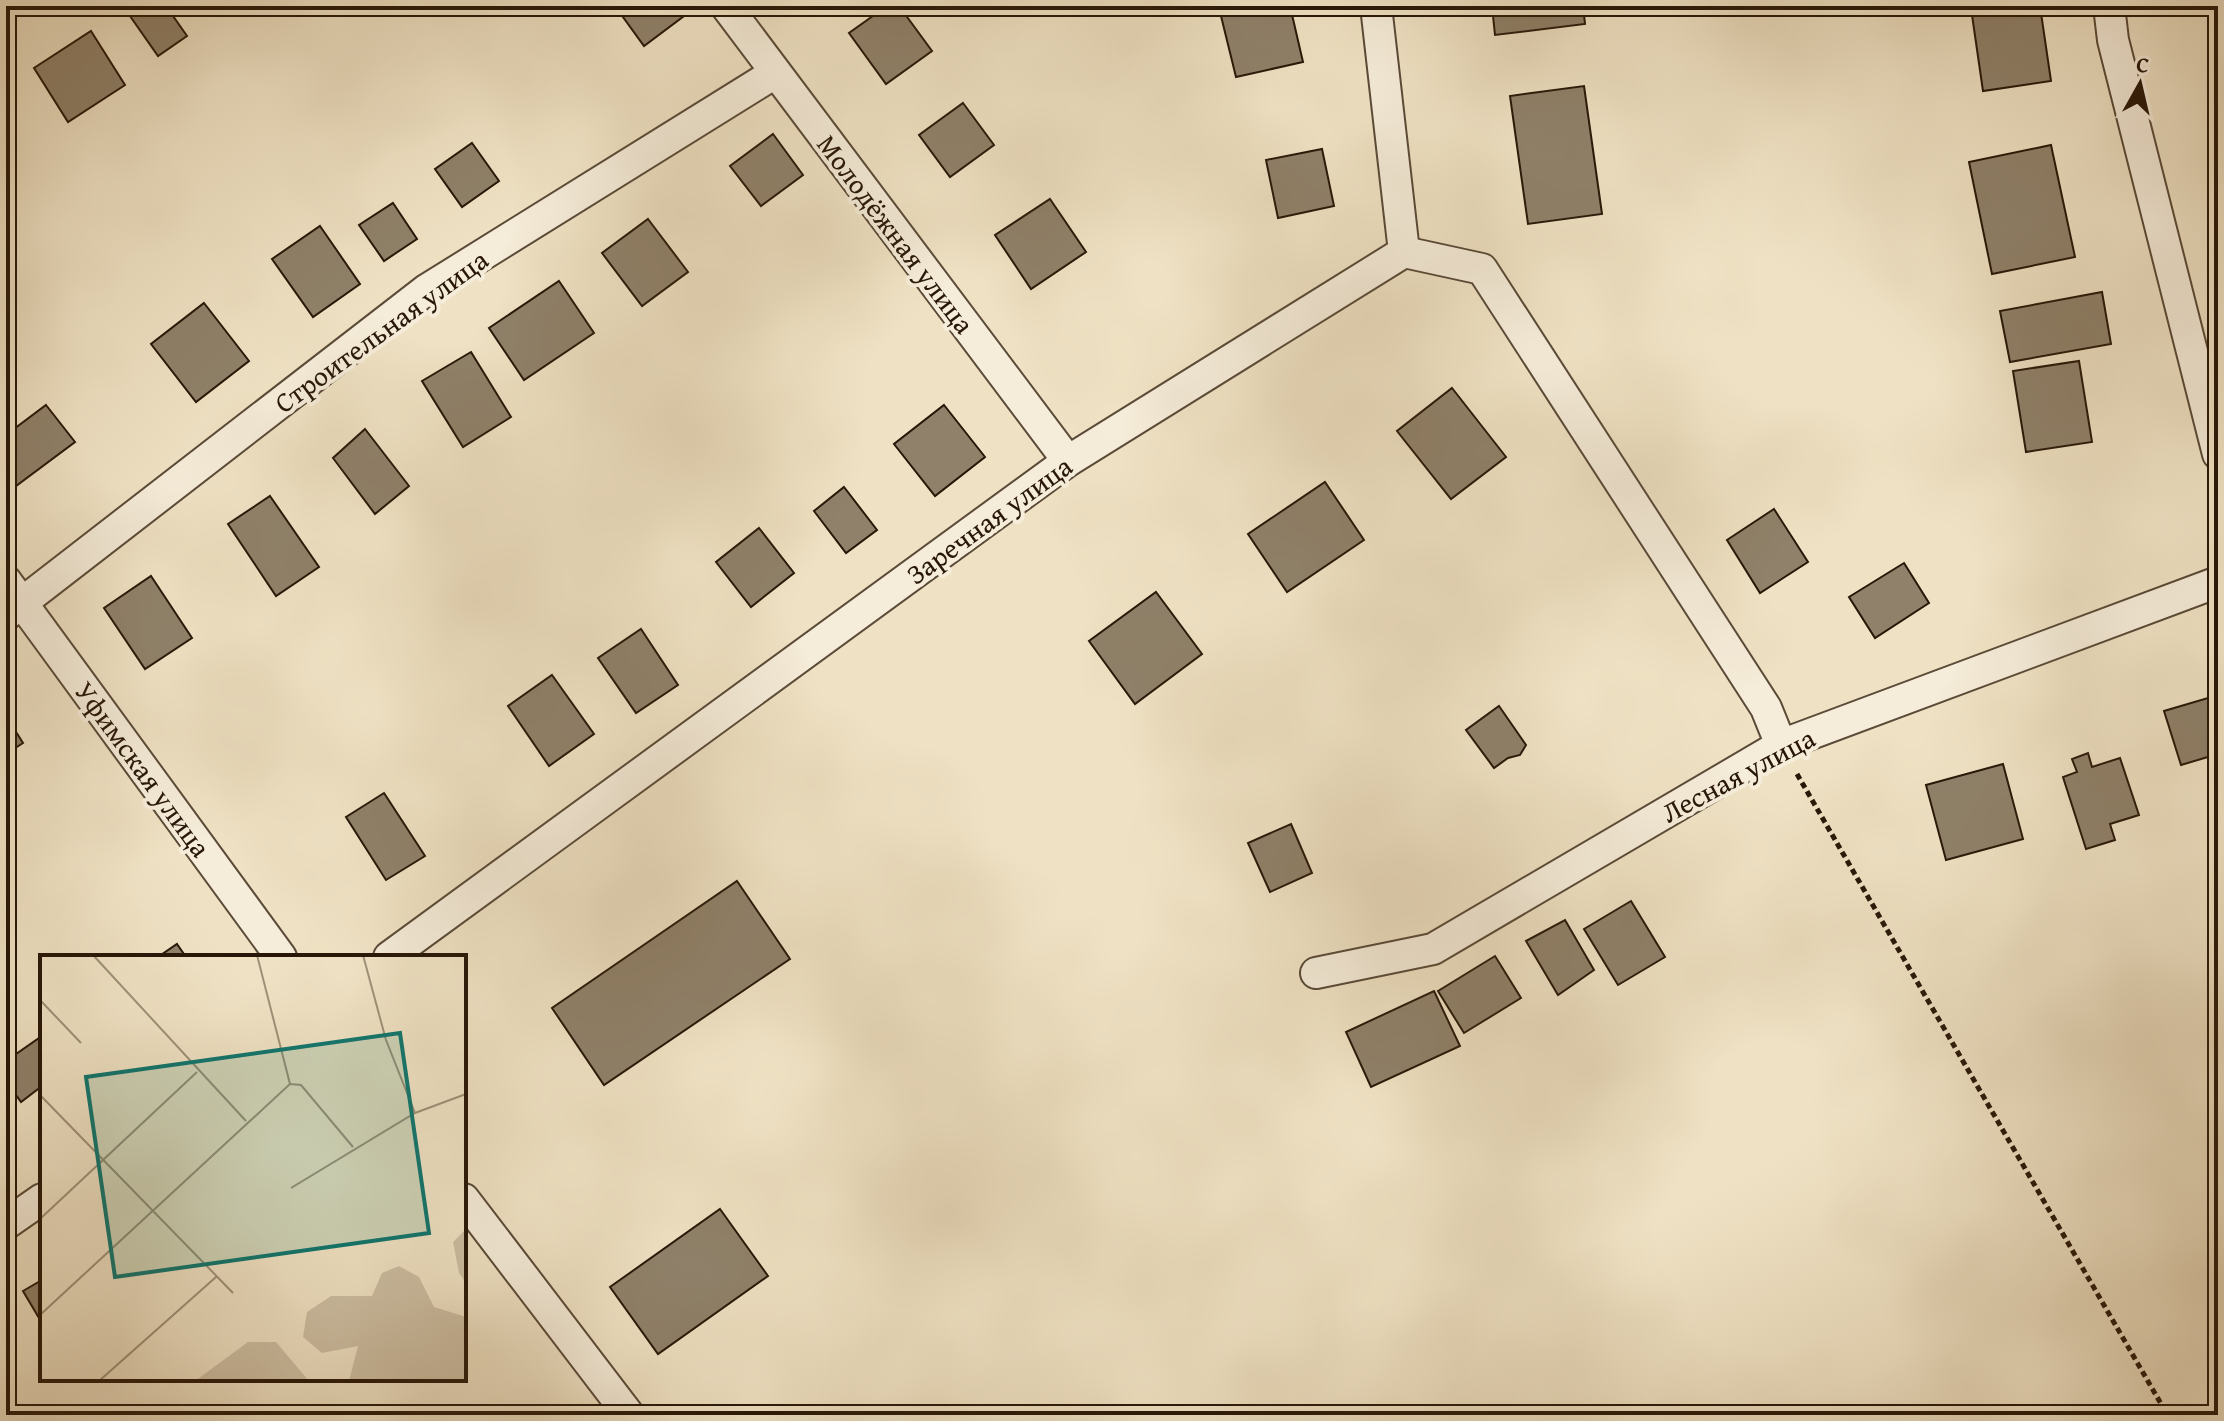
<svg xmlns="http://www.w3.org/2000/svg" width="2224" height="1421" viewBox="0 0 2224 1421" font-family="'Gentium Book Plus',serif">
  <style>
    .building { fill: #8f816a; stroke: #281708; stroke-width: 2 }
    .lines { fill: none; stroke-linecap: round; stroke-linejoin: round }
    .street-casing { stroke: #5a4a37; stroke-width: 34 }
    .path { stroke: #281708; stroke-width: 5; stroke-dasharray: 6 4; stroke-linecap: butt }
    .street { stroke: #f5ecd9; stroke-width: 30 }
    .labels { text-anchor: middle; stroke-width: 8; stroke-linejoin: round; paint-order: stroke }
    .street-label { font-size: 28px; fill: #281708; stroke: #f5ecd9 }
    .inset-road { fill: none; stroke: #9f9179; stroke-width: 2 }
    .view { fill: #0f766e; fill-opacity: 0.15; stroke: #0f766e; stroke-width: 4 }
    .inset-edge { fill: none; stroke: #281708; stroke-width: 4 }
  </style>
  <rect width="100%" height="100%" fill="#efe2c4"/>
  <filter id="stains"><feTurbulence type="fractalNoise" baseFrequency=".0025" numOctaves="4"/><feColorMatrix values="0 0 0 0 .2 0 0 0 0 .09 0 0 0 0 .02 0 0 0 .5 -.17"/></filter>
  <radialGradient id="worn" r=".72"><stop offset=".6" stop-color="#630" stop-opacity="0"/><stop offset="1" stop-color="#630" stop-opacity=".3"/></radialGradient>
  <g class="building">
    <polygon points="123,6 166,6 187,36 158,56"/>
    <polygon points="615,6 682,6 688,13 644,46"/>
    <polygon points="887,6 899,6 932,51 886,84 849,33"/>
    <polygon points="1265,6 1290,6 1303,62 1236,77 1221,16"/>
    <polygon points="1492,6 1583,6 1585,24 1495,35"/>
    <polygon points="1986,6 2040,6 2051,81 1983,91 1971,8"/>
    <polygon points="91,31 125,85 68,122 34,68"/>
    <polygon points="1584,86 1602,214 1528,224 1510,96"/>
    <polygon points="963,103 994,145 950,177 919,135"/>
    <polygon points="773,134 803,175 761,206 730,166"/>
    <polygon points="472,143 499,181 462,207 435,169"/>
    <polygon points="2051,145 2075,257 1992,274 1969,162"/>
    <polygon points="1322,149 1334,206 1278,218 1266,160"/>
    <polygon points="1050,199 1086,252 1031,289 995,235"/>
    <polygon points="393,203 417,239 384,261 359,225"/>
    <polygon points="648,219 688,272 642,306 602,253"/>
    <polygon points="320,226 360,284 313,317 272,259"/>
    <polygon points="559,281 594,333 524,380 489,328"/>
    <polygon points="2102,292 2111,344 2010,362 2000,311"/>
    <polygon points="204,303 249,361 196,402 151,344"/>
    <polygon points="471,352 511,417 463,447 422,381"/>
    <polygon points="2079,361 2092,442 2026,452 2013,371"/>
    <polygon points="1452,388 1506,457 1451,499 1397,431"/>
    <polygon points="46,405 75,442 16,486 6,472 6,435"/>
    <polygon points="944,405 985,457 935,496 894,444"/>
    <polygon points="365,429 409,486 375,514 333,458"/>
    <polygon points="1325,482 1364,540 1287,592 1248,534"/>
    <polygon points="844,487 877,530 846,553 814,511"/>
    <polygon points="270,496 319,567 276,596 228,524"/>
    <polygon points="1774,509 1808,562 1760,593 1727,540"/>
    <polygon points="759,528 794,573 751,607 716,562"/>
    <polygon points="1904,563 1929,603 1875,638 1849,597"/>
    <polygon points="151,576 192,638 145,669 104,608"/>
    <polygon points="1156,592 1202,654 1135,704 1089,641"/>
    <polygon points="641,629 678,685 636,713 598,658"/>
    <polygon points="552,675 594,734 549,766 508,706"/>
    <polygon points="2218,695 2218,754 2181,765 2164,711"/>
    <polygon points="1499,706 1526,745 1520,755 1508,758 1494,768 1466,730"/>
    <polygon points="6,716 23,743 6,754"/>
    <polygon points="2088,753 2092,767 2120,758 2139,815 2110,824 2115,840 2086,849 2063,777 2077,772 2072,759"/>
    <polygon points="2003,764 2023,839 1946,860 1926,785"/>
    <polygon points="384,793 425,856 386,880 346,817"/>
    <polygon points="1291,824 1312,873 1270,892 1248,843"/>
    <polygon points="737,881 790,959 604,1085 552,1008"/>
    <polygon points="1631,901 1665,957 1618,985 1584,929"/>
    <polygon points="1565,920 1594,970 1558,995 1526,941"/>
    <polygon points="177,944 186,957 158,957"/>
    <polygon points="1495,956 1521,998 1464,1033 1438,991"/>
    <polygon points="1434,991 1460,1046 1371,1087 1346,1032"/>
    <polygon points="42,1036 42,1086 21,1102 6,1081 6,1061"/>
    <polygon points="720,1209 768,1276 658,1354 610,1287"/>
    <polygon points="42,1280 42,1323 23,1291"/>
  </g>
  <g class="lines">
    <defs>
      <g id="street">
        <polyline points="726,6 1068,461"/>
        <polyline points="2109,6 2113,40 2218,454"/>
        <polyline points="1404,252 1482,269 1766,708 1781,745"/>
        <polyline points="6,581 281,957"/>
        <polyline points="6,615 426,290 775,73"/>
        <polyline points="389,957 1068,461 1404,252 1376,6"/>
        <polyline points="1316,973 1433,949 1781,745 2218,582"/>
        <polyline points="464,1199 629,1415"/>
        <polyline points="6,1224 42,1199"/>
      </g>
    </defs>
    <use href="#street" class="street-casing"/>
    <polyline class="path" points="1797,774 2164,1409"/>
    <use href="#street" class="street"/>
  </g>
  <g class="labels">
    <g class="street-label">
      <text transform="translate(896 234) rotate(53)" y="10">Молодёжная улица</text>
      <text transform="translate(381 331) rotate(-36)" y="10">Строительная улица</text>
      <text transform="translate(989 520) rotate(-36)" y="10">Заречная улица</text>
      <text transform="translate(143 769) rotate(54)" y="10">Уфимская улица</text>
      <text transform="translate(1738 775) rotate(-28)" y="10">Лесная улица</text>
    </g>
  </g>
  <g transform="translate(40 955)">
    <rect width="426" height="426" fill="#efe2c4"/>
    <path d="M426 274V328L419 318 413 287ZM359 311 379 322 394 352 426 362V426H309L318 391 282 398 263 382 267 357 291 341H332L342 318ZM208 387H236L269 426H155Z" fill="#cdbfa4"/>
    <path class="inset-road" d="M53 0 206 166M323 0 346 85 375 158M0 45 41 88M250 129 261 130 313 192M0 140 193 338M251 233 375 158 426 139M0 264 157 117M0 360 250 129 217 0M59 426 176 322"/>
    <path class="view" d="M360 78 389 278 75 322 46 122Z"/>
    <rect width="426" height="426" class="inset-edge"/>
  </g>
  <rect width="2224" height="1421" fill="none" stroke="#efe2c4" stroke-width="32"/>
  <rect x="8" y="8" width="2208" height="1405" fill="none" stroke="#281708" stroke-width="4"/>
  <rect x="16" y="16" width="2192" height="1389" fill="none" stroke="#281708" stroke-width="2"/>
  <g transform="translate(2140 84) rotate(8)" stroke="#f5ecd9" stroke-width="6" paint-order="stroke">
  <path d="M0-6L14 30L0 20L-14 30Z" fill="#281708"/>
  <text y="-12" font-size="22" font-weight="bold" text-anchor="middle" fill="#281708">С</text>
  </g>
  <rect width="100%" height="100%" filter="url(#stains)"/>
  <rect width="100%" height="100%" fill="url(#worn)"/>
</svg>
